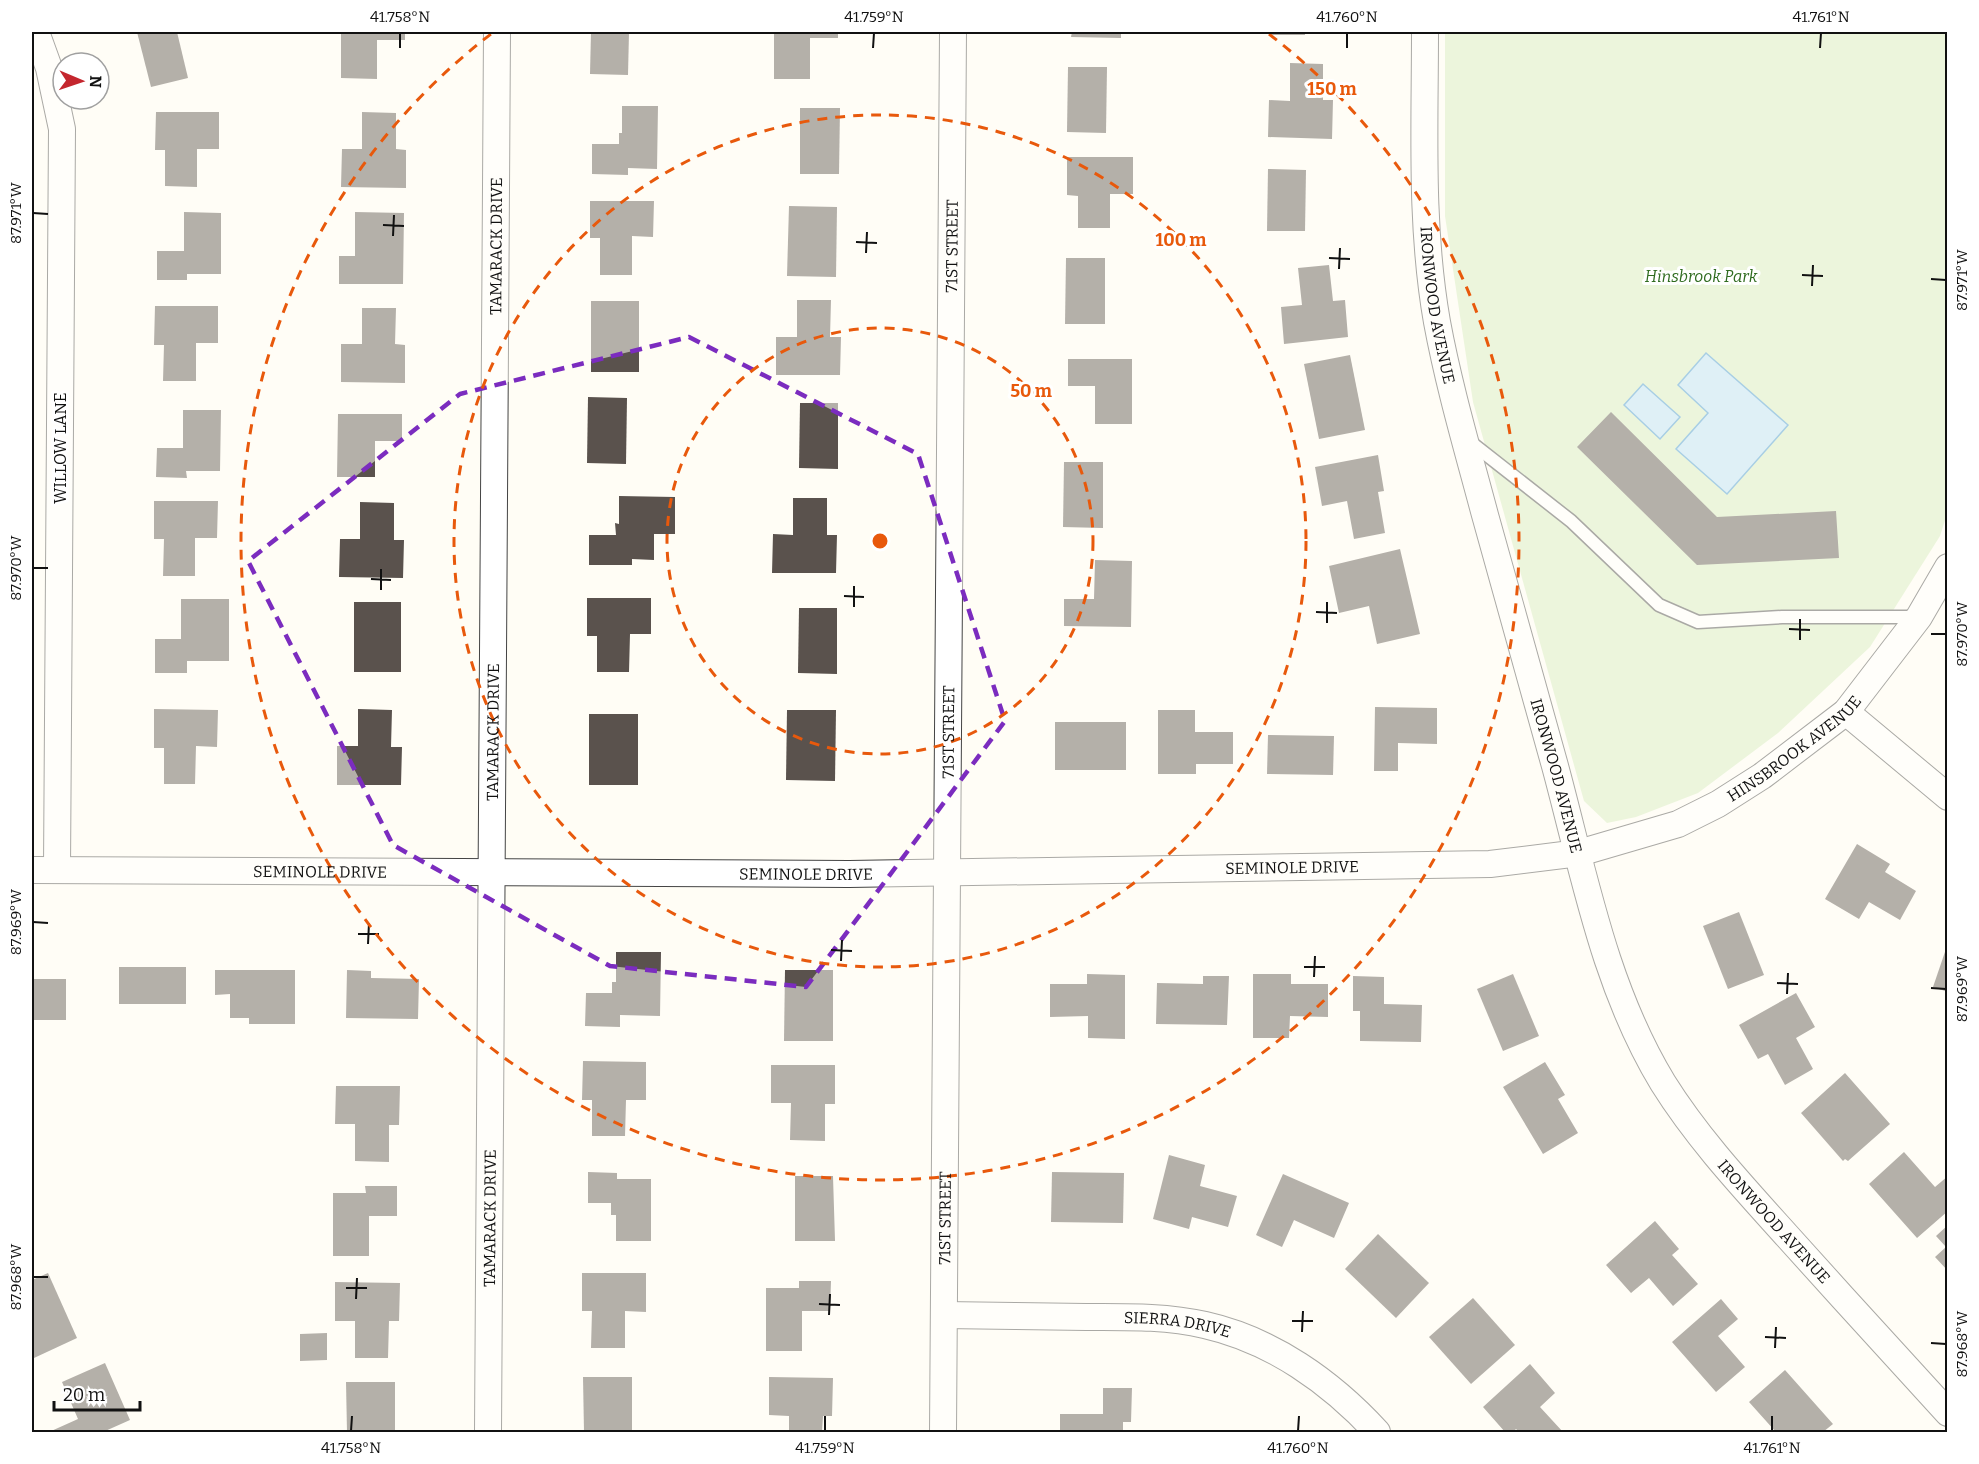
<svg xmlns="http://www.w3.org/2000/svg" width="1979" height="1464" viewBox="0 0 1979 1464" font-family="Bitter,serif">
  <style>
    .green { fill: #d5ebbd }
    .water { fill: #b9e0f7; stroke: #3f96cf; stroke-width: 1.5 }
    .building { fill: #5a524d }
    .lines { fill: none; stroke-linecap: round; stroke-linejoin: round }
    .service-casing { stroke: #444; stroke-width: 15 }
    .minor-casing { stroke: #444; stroke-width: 28 }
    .service { stroke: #fff; stroke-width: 12 }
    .minor { stroke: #fff; stroke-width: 26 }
    .marked { fill: none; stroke: #7b2cbf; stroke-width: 4.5; stroke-dasharray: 12 8; stroke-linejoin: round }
    .ticks { fill: none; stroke: #111; stroke-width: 2 }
    .ring { fill: none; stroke: #e8590c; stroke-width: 3; stroke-dasharray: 10 8 }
    .labels { text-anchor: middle; stroke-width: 6; stroke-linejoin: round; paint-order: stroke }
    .street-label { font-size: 16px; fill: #111; stroke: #fff }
    .park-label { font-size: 16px; font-style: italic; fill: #2f6b1f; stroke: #fff }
    .centre { fill: #e8590c; stroke: #fff; stroke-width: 3 }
    .ring-label { font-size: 18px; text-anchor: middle; font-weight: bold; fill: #e8590c; stroke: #fff; stroke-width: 6; stroke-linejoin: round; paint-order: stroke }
    .neatline { fill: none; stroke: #111; stroke-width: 2 }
    .ticks-label { font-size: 15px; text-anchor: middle; fill: #111 }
  </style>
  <rect width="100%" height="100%" fill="#fffdf5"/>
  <polygon class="green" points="1445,32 1947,32 1948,511 1940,536 1870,647 1778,733 1698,793 1636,817 1607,823 1584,801 1473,402 1445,216"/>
  <g class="water">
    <polygon points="1706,353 1788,425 1727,494 1676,449 1708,413 1678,385"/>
    <polygon points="1643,384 1680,417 1660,439 1624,405"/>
  </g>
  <g class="building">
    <polygon points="137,32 177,32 188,78 151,87"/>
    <polygon points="341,32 405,32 405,40 377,40 377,79 341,78"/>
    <polygon points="591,32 629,32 628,75 590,74"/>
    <polygon points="774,32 838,32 838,38 810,38 810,79 774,79"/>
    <polygon points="1072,32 1121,32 1121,38 1071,37"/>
    <rect x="1269" y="32" width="36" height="3"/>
    <polygon points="1290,63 1323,64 1323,100 1333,100 1332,139 1268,137 1269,100 1290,101"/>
    <polygon points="1068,67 1107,67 1106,133 1067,132"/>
    <polygon points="622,106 658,106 657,169 628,168 628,175 592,174 592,144 619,144 619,133 622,133"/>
    <polygon points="800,108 840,108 839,174 800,174"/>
    <polygon points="156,112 219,112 219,149 197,149 197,187 165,186 165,150 155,150"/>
    <polygon points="362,112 396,113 396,149 406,150 406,188 341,187 342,149 362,149"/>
    <polygon points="1067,157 1133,157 1133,194 1110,194 1110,228 1078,228 1078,196 1067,195"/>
    <polygon points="1268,169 1306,170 1305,231 1267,231"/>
    <polygon points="590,201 654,201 653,237 632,236 632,275 600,275 600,238 590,238"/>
    <polygon points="789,206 837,207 836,277 787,276"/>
    <polygon points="184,212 221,213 221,274 187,274 187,280 157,280 157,251 184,251"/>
    <polygon points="355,212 404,213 403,284 339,284 339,256 355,256"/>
    <polygon points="1066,258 1105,258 1105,324 1065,324"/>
    <polygon points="1329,265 1333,301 1345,300 1348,337 1284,344 1281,307 1302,305 1298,268"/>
    <polygon points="797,300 831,300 830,337 841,337 840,375 776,375 776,337 797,337"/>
    <rect x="591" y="301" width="48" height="71"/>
    <polygon points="155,306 218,306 218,343 196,343 196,381 163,381 164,345 154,345"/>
    <polygon points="362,308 396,308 395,344 405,345 405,383 341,382 341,344 362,344"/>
    <polygon points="1350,355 1365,430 1319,439 1304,364"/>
    <polygon points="1068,359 1132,359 1132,424 1095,424 1095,386 1068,386"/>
    <polygon points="588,397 627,398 626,464 587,463"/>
    <polygon points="800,403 838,403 838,469 799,468"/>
    <polygon points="183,410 221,410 220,471 186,471 187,478 156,477 157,448 183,448"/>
    <polygon points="1611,412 1717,517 1836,511 1839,558 1697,565 1577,447"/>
    <polygon points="338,414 402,414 402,441 375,441 375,477 337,477"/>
    <polygon points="1378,455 1384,491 1378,492 1385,533 1354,539 1347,501 1322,506 1315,467"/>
    <polygon points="1064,462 1103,462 1103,528 1063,527"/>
    <polygon points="619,496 675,497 675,534 654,534 654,560 632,559 632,565 589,565 589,535 616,535 615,523 619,524"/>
    <polygon points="793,498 827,498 827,535 837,535 836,573 772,573 773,534 793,535"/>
    <polygon points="154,501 218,501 217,538 195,538 195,576 163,576 164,539 154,539"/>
    <polygon points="360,502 394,503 394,540 404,540 403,578 339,577 340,539 360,539"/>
    <polygon points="1400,549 1420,634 1377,644 1369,606 1339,613 1329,566"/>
    <polygon points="1095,560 1132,561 1131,627 1064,626 1064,599 1094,599"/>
    <polygon points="587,598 651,598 651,634 630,634 629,672 597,672 597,636 587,636"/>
    <polygon points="181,599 229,599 229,661 187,661 187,673 155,673 155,639 181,639"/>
    <rect x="354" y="602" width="47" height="70"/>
    <polygon points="799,608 837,608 837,674 798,673"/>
    <polygon points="1375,707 1437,708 1437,744 1398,743 1398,771 1374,771"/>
    <polygon points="154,709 218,710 217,747 196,746 195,784 164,784 164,748 154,748"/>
    <polygon points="358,709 392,710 391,747 402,747 401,785 337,785 337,746 358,746"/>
    <polygon points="787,710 836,710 835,781 786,780"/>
    <polygon points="1158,710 1195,710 1195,732 1233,732 1233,764 1196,764 1196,774 1158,774"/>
    <rect x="589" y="714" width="49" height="71"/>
    <rect x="1055" y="722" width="71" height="48"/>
    <polygon points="1268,735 1334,736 1333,775 1267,774"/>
    <polygon points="1857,844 1890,864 1885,872 1916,891 1900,920 1869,902 1859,919 1825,899"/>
    <polygon points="1739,912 1764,975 1728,989 1703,926"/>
    <polygon points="1947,946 1948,946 1948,992 1933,987"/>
    <polygon points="616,952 661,952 660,1016 620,1015 620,1027 585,1026 586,993 612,993 612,982 616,982"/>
    <rect x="119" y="967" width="67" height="37"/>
    <polygon points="215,970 295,970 295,1024 249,1024 249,1018 230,1018 230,994 215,995"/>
    <polygon points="347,970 371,971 371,978 419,979 418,1019 346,1018"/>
    <polygon points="785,970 833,970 833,1041 784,1041"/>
    <polygon points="1087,974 1125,975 1125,1039 1088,1038 1088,1016 1050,1017 1050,984 1087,984"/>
    <polygon points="1253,974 1291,974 1291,984 1328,984 1328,1017 1290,1016 1289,1038 1253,1038"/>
    <polygon points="1513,974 1539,1036 1503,1051 1477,989"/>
    <polygon points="1203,976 1229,976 1227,1025 1156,1024 1157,983 1203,984"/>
    <polygon points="1353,976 1384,977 1384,1004 1422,1005 1421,1042 1360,1041 1360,1011 1353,1011"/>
    <rect x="32" y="979" width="34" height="41"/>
    <polygon points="1796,993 1815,1027 1796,1038 1813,1069 1785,1085 1768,1054 1758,1059 1739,1025"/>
    <polygon points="583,1061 646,1062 646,1100 626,1100 625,1136 592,1136 592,1100 582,1100"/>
    <polygon points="1545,1062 1565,1095 1558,1099 1578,1133 1543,1154 1503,1087"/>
    <polygon points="771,1065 835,1065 835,1104 825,1104 825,1141 790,1140 791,1103 771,1103"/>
    <polygon points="1845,1073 1890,1124 1848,1161 1845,1159 1843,1161 1801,1113"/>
    <polygon points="336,1086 400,1086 399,1125 389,1125 389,1162 355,1161 355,1124 335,1124"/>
    <polygon points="1904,1152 1935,1187 1948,1176 1948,1211 1917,1238 1869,1184"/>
    <polygon points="1169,1155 1205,1165 1200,1186 1237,1196 1228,1227 1192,1217 1189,1229 1153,1219"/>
    <polygon points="588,1172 617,1173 617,1179 651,1179 651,1241 616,1241 616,1215 611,1215 611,1203 588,1203"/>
    <polygon points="1052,1172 1124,1173 1123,1223 1051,1222"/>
    <polygon points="1283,1174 1349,1203 1334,1238 1294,1220 1282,1247 1256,1235"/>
    <polygon points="795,1176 833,1176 835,1241 795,1241"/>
    <polygon points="365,1186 397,1186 397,1216 369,1216 369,1256 333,1256 333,1193 366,1193"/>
    <polygon points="1655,1221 1679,1249 1672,1255 1698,1284 1673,1306 1649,1278 1631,1293 1606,1265"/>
    <polygon points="1948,1225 1948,1271 1935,1257 1946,1247 1936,1236"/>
    <polygon points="1378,1234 1429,1283 1396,1318 1345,1269"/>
    <polygon points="48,1273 77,1338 34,1358 32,1352 32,1280"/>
    <polygon points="582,1273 646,1273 646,1312 625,1311 625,1348 591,1348 592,1311 582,1311"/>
    <polygon points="799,1281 831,1281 830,1311 802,1311 802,1351 766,1351 766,1288 799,1288"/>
    <polygon points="335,1282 400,1283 399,1321 389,1321 388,1358 355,1358 355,1321 335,1321"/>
    <polygon points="1473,1298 1515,1345 1471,1384 1429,1337"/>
    <polygon points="1721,1299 1738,1319 1718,1336 1745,1367 1716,1392 1672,1342"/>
    <polygon points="327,1333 327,1360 300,1361 300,1334"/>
    <polygon points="105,1363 130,1420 103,1432 49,1432 78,1419 62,1382"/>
    <polygon points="1530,1364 1555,1393 1540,1407 1563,1432 1519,1432 1516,1429 1513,1432 1505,1432 1483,1407"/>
    <polygon points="1785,1370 1833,1424 1823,1432 1773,1432 1775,1431 1749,1402"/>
    <polygon points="583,1377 632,1377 632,1432 584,1432"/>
    <polygon points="769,1377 833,1378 832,1416 823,1416 822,1432 789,1432 789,1416 769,1415"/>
    <polygon points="346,1382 395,1382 395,1432 347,1432"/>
    <polygon points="1103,1388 1132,1388 1131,1422 1123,1422 1123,1432 1060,1432 1060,1414 1103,1414"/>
  </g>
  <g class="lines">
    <defs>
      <polyline id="service" points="1469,441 1571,521 1659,605 1698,622 1782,617 1918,617"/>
      <g id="minor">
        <polyline points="36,32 49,68 62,129 57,868"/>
        <path id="s1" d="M1425 32C1425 128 1420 226 1437 322 1449 387 1468 451 1485 515 1508 598 1531 682 1555 766 1584 873 1604 986 1663 1083 1698 1139 1744 1188 1788 1237 1841 1296 1894 1354 1948 1413"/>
        <polyline points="1846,712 1948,797"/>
        <path id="s2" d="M32 870 849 874 1490 864 1579 853 1678 824 1718 804 1762 776 1846 712 1919 617 1948 567"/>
        <path id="s3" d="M944 1315C991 1316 1039 1316 1086 1317 1126 1317 1166 1316 1205 1325 1272 1340 1331 1382 1377 1432"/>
        <path id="s4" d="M488 1432 497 32"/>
        <path id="s5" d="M943 1432 953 32"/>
      </g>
    </defs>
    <use href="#service" class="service-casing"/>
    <use href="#minor" class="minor-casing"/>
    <use href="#service" class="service"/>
    <use href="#minor" class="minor"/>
  </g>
  <path d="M0 0H1979V1464H0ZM689 337 918 454 1005 721 806 987 610 966 393 845 248 561 460 394Z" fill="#fffdf5" fill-opacity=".55" fill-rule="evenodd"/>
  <path class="marked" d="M689 337 918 454 1005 721 806 987 610 966 393 845 248 561 460 394Z"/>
  <path class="ticks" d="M400 48V33M873 48 874 33M1347 48V33M1820 48 1821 33M33 213 48 214M383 225 404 226M393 236 394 215M856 242 877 243M866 253 867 232M1329 258 1350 259M1339 269 1340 248M1802 275 1823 276M1931 279 1946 280M1812 286 1813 265M33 568H48M371 579 391 580M381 590V569M844 596 864 597M854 607V586M1316 612 1337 613M1327 623V602M1789 629 1810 630M1931 634H1946M1800 640V619M33 922 48 923M358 934H379M368 944 369 923M831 950 852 951M841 961 842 940M1304 967H1325M1314 977 1315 956M1777 983 1798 984M1931 988 1946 989M1787 994 1788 973M33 1277H48M346 1288H367M356 1299 357 1278M819 1304 840 1305M829 1315 830 1294M1292 1321H1313M1302 1332 1303 1311M1765 1337 1786 1338M1931 1343 1946 1344M1775 1348 1776 1327M351 1431 352 1416M825 1431V1416M1298 1431 1299 1416M1772 1431V1416"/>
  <g class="ring">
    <circle cx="880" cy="541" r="213"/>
    <circle cx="880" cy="541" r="426"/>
    <path d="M1269 34A639 639 0 1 1 491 34"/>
  </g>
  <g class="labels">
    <g class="street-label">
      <text dy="6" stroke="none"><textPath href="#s4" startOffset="1186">TAMARACK DRIVE</textPath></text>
      <text dy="6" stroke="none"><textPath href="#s5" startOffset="1186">71ST STREET</textPath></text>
      <text dy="6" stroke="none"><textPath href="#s1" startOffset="274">IRONWOOD AVENUE</textPath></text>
      <text transform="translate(60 448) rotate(-90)" y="6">WILLOW LANE</text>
      <text dy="6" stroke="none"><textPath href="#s4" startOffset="700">TAMARACK DRIVE</textPath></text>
      <text dy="6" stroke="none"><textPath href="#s5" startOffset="700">71ST STREET</textPath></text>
      <text dy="6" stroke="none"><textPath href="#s2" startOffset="1790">HINSBROOK AVENUE</textPath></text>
      <text dy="6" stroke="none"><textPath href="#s1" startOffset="760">IRONWOOD AVENUE</textPath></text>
      <text dy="6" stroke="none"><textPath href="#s2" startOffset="1260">SEMINOLE DRIVE</textPath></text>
      <text dy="6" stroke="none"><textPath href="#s2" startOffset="288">SEMINOLE DRIVE</textPath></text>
      <text dy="6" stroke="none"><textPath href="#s2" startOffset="774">SEMINOLE DRIVE</textPath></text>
      <text dy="6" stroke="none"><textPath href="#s4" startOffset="214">TAMARACK DRIVE</textPath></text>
      <text dy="6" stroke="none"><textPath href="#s5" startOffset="214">71ST STREET</textPath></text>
      <text dy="6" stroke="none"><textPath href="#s1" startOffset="1264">IRONWOOD AVENUE</textPath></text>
      <text dy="6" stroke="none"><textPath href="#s3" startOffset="234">SIERRA DRIVE</textPath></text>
    </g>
    <g class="park-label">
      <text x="1701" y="282">Hinsbrook Park</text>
    </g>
  </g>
  <circle cx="880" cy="541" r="9" class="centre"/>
  <g class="ring-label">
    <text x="1332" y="95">150 m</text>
    <text x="1181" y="246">100 m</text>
    <text x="1031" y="397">50 m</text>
  </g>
  <rect width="1979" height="1464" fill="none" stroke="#ffffff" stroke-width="66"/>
  <g transform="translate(81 81) rotate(92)"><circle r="28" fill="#ffffff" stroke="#a0a0a0" stroke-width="1.5"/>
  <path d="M0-4.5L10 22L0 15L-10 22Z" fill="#c4262e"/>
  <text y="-9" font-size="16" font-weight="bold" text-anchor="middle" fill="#111111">N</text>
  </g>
  <path d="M54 1401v9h86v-9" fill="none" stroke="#111111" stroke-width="3"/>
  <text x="63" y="1401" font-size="18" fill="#111111" stroke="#ffffff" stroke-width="4.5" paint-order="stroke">20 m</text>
  <rect x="33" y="33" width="1913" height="1398" class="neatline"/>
  <g class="ticks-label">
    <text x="400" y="22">41.758°N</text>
    <text x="874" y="22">41.759°N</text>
    <text x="1347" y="22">41.760°N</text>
    <text x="1821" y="22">41.761°N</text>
    <text transform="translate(16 213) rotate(-90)" y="5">87.971°W</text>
    <text transform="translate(1962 280) rotate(-90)" y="5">87.971°W</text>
    <text transform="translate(16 568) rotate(-90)" y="5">87.970°W</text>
    <text transform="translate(1962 634) rotate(-90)" y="5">87.970°W</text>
    <text transform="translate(16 922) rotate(-90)" y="5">87.969°W</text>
    <text transform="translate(1962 989) rotate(-90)" y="5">87.969°W</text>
    <text transform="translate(16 1277) rotate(-90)" y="5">87.968°W</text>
    <text transform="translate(1962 1344) rotate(-90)" y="5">87.968°W</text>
    <text x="351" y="1453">41.758°N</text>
    <text x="825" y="1453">41.759°N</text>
    <text x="1298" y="1453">41.760°N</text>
    <text x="1772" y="1453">41.761°N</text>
  </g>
</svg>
